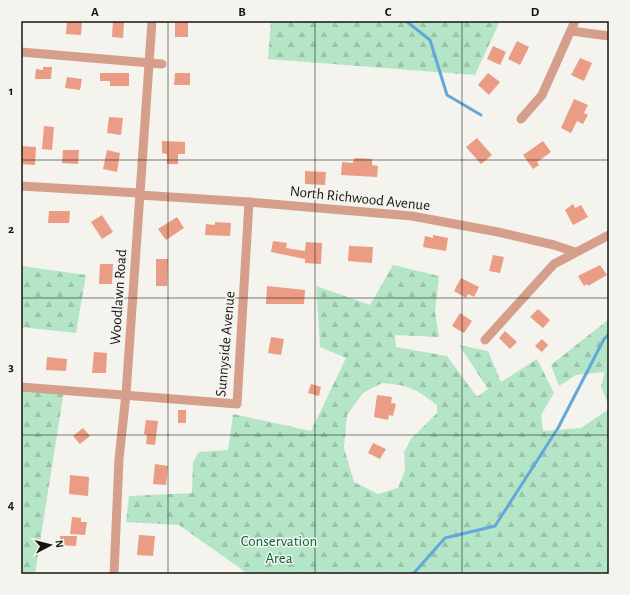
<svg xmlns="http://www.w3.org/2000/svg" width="630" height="595" viewBox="0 0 630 595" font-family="'Alegreya Sans',sans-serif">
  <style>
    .forest { fill: url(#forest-firs); fill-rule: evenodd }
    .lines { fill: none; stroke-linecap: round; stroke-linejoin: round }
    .stream { stroke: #64a8d9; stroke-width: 3 }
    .building { fill: #ea9c84 }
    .street { stroke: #d69f8c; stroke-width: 9 }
    .grid { fill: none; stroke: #141412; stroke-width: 1; stroke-opacity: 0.55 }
    .labels { text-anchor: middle; stroke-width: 3; stroke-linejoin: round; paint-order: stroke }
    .street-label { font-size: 15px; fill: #141412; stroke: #f4f3ed }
    .park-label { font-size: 15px; fill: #05663e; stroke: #f4f3ed }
    .neatline { fill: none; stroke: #141412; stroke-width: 1.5 }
    .grid-label { font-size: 13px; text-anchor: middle; font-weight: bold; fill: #141412 }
  </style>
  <defs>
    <pattern id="forest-firs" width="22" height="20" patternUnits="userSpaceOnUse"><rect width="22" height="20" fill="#b4e5c7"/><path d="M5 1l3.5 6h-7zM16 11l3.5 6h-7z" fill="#9ac4aa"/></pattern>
  </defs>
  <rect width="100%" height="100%" fill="#f4f3ed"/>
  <g class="forest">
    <polygon points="271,21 500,21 475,75 268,59"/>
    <path d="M393 265 439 276 435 312 439 337 395 335 396 347 447 356 477 397 488 389 459 345 488 351 501 382 537 359 554 393 541 415 543 431 581 428 609 409V574H243L244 571 179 525 126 522 129 496 192 493 193 462 199 452 228 450 233 414 311 431 346 358 320 347 316 286 370 305ZM382 383C409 385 416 389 437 405V413L411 439 404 452 405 471 398 488 378 494 354 482 344 448 347 415 363 393Z"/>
    <polygon points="21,266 86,275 76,333 21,327"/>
    <polygon points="609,319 609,407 601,386 605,372 576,375 559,386 551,365"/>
    <polygon points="21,387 64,390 35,574 21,574"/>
  </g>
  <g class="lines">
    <g class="stream">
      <polyline points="406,21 430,40 447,95 481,115"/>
      <polyline points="413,574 445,538 495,526 558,428 604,339 609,334"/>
    </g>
  </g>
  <g class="building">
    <polygon points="67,21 82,21 81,35 66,34"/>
    <polygon points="113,21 124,21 123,38 112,37"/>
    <rect x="175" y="21" width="13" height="16"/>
    <polygon points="517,41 529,47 520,65 508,59"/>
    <polygon points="493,46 506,52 500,65 487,59"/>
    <polygon points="580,58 592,63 584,81 571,75"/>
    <polygon points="43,67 52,67 51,79 35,79 36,69 43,70"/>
    <polygon points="100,73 129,73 129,86 110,86 110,81 100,81"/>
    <polygon points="175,73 190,73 190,85 174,85"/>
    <polygon points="488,73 500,82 489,95 478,85"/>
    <polygon points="67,77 82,79 80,90 65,88"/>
    <polygon points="574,99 588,105 584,113 588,115 583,124 577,121 571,133 561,128"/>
    <polygon points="109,117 123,118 121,135 107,133"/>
    <polygon points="44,126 54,127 52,150 42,149"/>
    <polygon points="477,138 492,155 481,164 466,147"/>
    <polygon points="162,141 185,142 185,154 178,154 178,164 167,164 167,154 162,153"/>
    <polygon points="543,141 551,152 537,162 539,165 533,169 523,155"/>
    <polygon points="21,146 36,147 35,165 21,164"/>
    <polygon points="63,150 79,150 78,164 62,163"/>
    <polygon points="107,150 120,153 117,172 103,169"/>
    <polygon points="356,158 372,159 372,165 378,166 377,177 341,175 342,162 353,163 354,159"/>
    <polygon points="305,171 326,172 325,185 305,184"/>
    <polygon points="573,204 575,208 581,205 588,217 573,225 565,210"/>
    <polygon points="49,211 70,211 69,223 48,223"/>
    <polygon points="102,215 113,232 102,239 91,222"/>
    <polygon points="177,217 184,228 166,240 158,229"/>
    <polygon points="215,222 231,223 230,236 205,235 206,224 215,225"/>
    <polygon points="433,235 448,238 446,251 423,247 425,236 433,238"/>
    <polygon points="273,241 287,243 286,248 305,251 306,242 322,243 321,264 305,263 305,259 271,252"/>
    <polygon points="349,246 373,247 372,263 348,261"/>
    <polygon points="493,255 504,257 500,273 489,271"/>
    <polygon points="156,259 168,259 167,286 156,286"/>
    <polygon points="100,264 113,264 112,284 99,284"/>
    <polygon points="600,265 607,275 588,286 587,284 584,286 578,276"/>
    <polygon points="461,278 479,287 474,297 468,294 466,298 454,291"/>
    <polygon points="267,286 305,290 304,304 266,304"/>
    <polygon points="538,309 550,320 543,328 530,317"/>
    <polygon points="460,313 472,321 464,333 452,326"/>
    <polygon points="505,331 517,342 510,349 499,338"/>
    <polygon points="271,337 284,339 281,355 268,353"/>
    <polygon points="542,339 548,345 542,352 535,346"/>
    <polygon points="94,352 107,353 106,373 92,373"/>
    <polygon points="47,357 67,359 66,371 46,370"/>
    <polygon points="311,384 321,387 319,396 308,393"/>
    <polygon points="377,395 392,397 391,403 396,404 393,416 389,415 388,420 374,417"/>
    <rect x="178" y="410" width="8" height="13"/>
    <polygon points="146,420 158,421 155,445 146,444 147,435 144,434"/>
    <polygon points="83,428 90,436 80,444 73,436"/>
    <polygon points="373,443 386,449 380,459 368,453"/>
    <polygon points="155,464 168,466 166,485 153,484"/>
    <polygon points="70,475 89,477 88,496 69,494"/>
    <polygon points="72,517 81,518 81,522 87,522 85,535 70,534"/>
    <polygon points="139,535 155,536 153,556 137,555"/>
    <polygon points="60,536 77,536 76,546 60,545"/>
  </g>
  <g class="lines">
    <g class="street">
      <polyline points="571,31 609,36"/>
      <polyline points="21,52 162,64"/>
      <polyline points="521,119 542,95 575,21"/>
      <polyline points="21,186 139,193"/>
      <polyline points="139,195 249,202 412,216 498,232 554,245 575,252"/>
      <polyline points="485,340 554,264 609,235"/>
      <polyline points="21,387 237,404 249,202"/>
      <polyline points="114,574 119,459 126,394 152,21"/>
    </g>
  </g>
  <path class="grid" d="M168 21V574M315 21V574M462 21V574M21 160H609M21 298H609M21 435H609"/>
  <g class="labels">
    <g class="street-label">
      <text transform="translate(360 198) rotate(6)" y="5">North Richwood Avenue</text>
      <text transform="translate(118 297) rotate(-86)" y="5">Woodlawn Road</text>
      <text transform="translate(225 344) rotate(-85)" y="5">Sunnyside Avenue</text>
    </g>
    <g class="park-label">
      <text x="279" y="546">Conservation<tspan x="279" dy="17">Area</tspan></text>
    </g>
  </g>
  <rect width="630" height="595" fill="none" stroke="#f4f3ed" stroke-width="44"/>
  <g transform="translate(50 545) rotate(83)" stroke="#f4f3ed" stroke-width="3" paint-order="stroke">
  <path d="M0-3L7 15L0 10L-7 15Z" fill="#141412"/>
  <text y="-6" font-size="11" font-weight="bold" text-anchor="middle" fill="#141412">N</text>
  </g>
  <rect x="22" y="22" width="586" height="551" class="neatline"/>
  <g class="grid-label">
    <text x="95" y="16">A</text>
    <text x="242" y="16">B</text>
    <text x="388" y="16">C</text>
    <text x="535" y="16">D</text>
    <text x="11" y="95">1</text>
    <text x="11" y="233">2</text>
    <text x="11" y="371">3</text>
    <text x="11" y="509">4</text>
  </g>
</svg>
